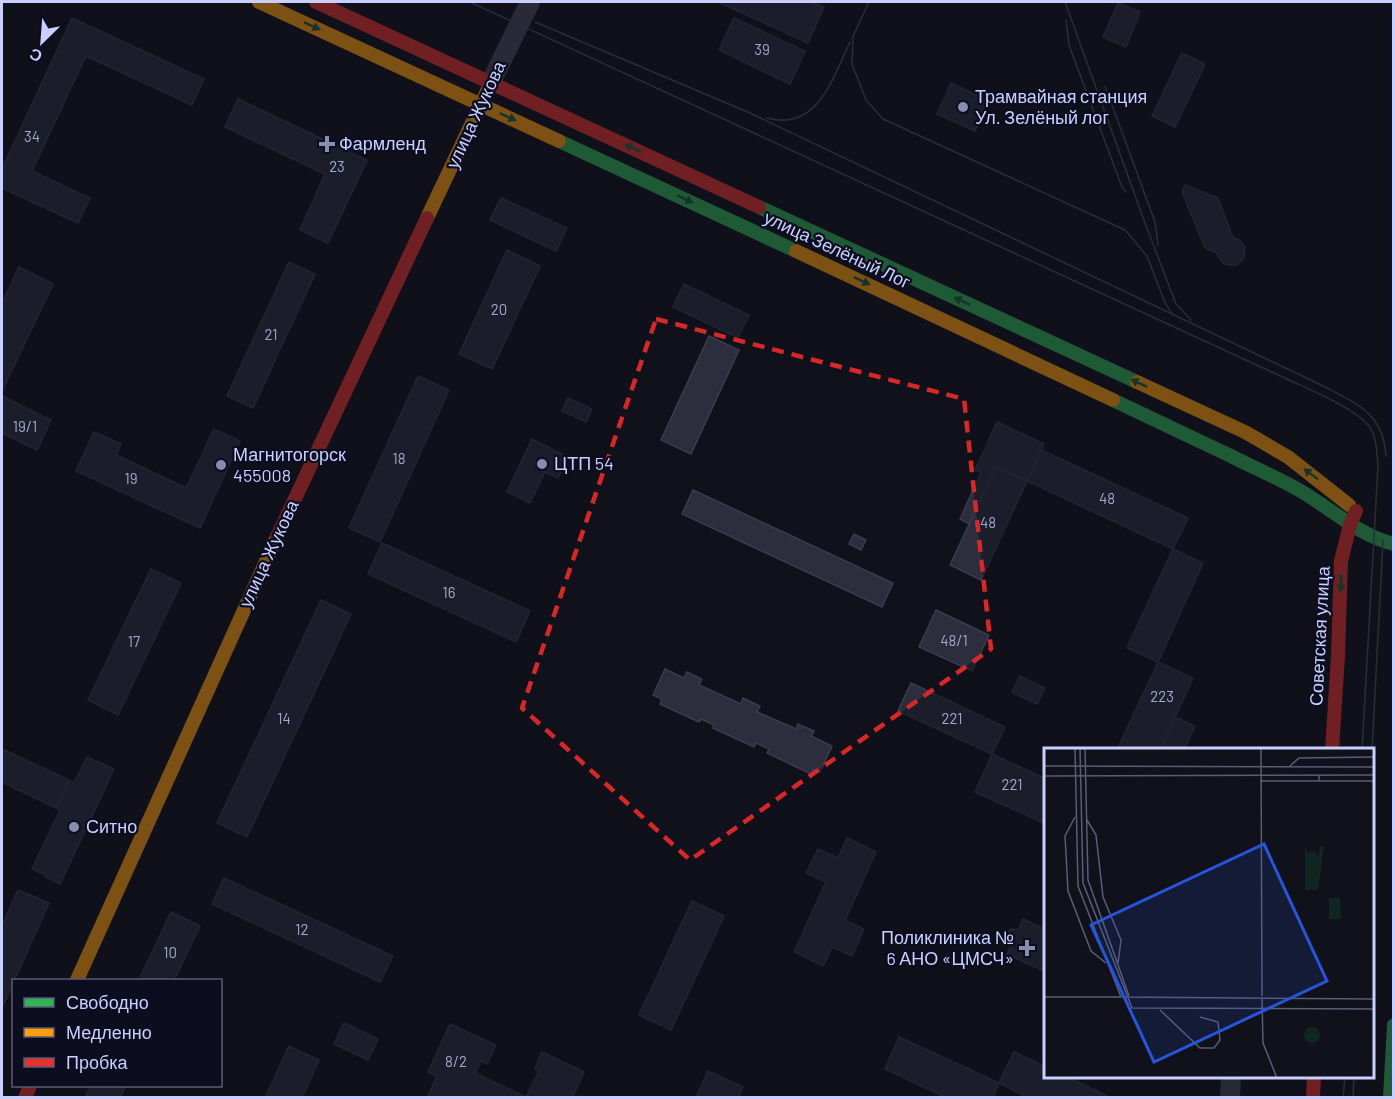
<svg xmlns="http://www.w3.org/2000/svg" width="1395" height="1099" viewBox="0 0 1395 1099" font-family="Barlow,sans-serif">
  <style>
    .building { fill: #2c2e3e; stroke: #3a3b4f; stroke-width: 1.5 }
    .lines { fill: none; stroke-linecap: round; stroke-linejoin: round }
    .street { stroke: #45495c; stroke-width: 20 }
    .fast { stroke: #30b455; stroke-width: 14 }
    .slow { stroke: #ff9f0a; stroke-width: 14 }
    .jam { stroke: #e5322d; stroke-width: 14 }
    .tram { stroke: #3a555d; stroke-width: 1.5 }
    .oneway { fill: #1e603a }
    .marked { fill: none; stroke: #d62828; stroke-width: 4.5; stroke-dasharray: 12 8; stroke-linejoin: round }
    .poi-dot { fill: #888daf; stroke: #0c0d1f; stroke-width: 2 }
    .labels { text-anchor: middle; stroke-width: 4.5; stroke-linejoin: round; paint-order: stroke }
    .number-label { font-size: 15px; fill: #a2a8cf }
    .poi-label { font-size: 18px; fill: #c9d0ff; stroke: #0c0d1f; text-anchor: start }
    .street-label { font-size: 18px; fill: #c9d0ff; stroke: #0c0d1f }
    .inset-road { fill: none; stroke: #5a5d76; stroke-width: 1.5 }
    .view { fill: #2654da; fill-opacity: 0.15; stroke: #2654da; stroke-width: 3 }
    .inset-edge { fill: none; stroke: #c9d0ff; stroke-width: 3 }
  </style>
  <rect width="100%" height="100%" fill="#10111b"/>
  <g class="building">
    <polygon points="718,2 811,2 824,7 808,43"/>
    <polygon points="1118,3 1140,12 1126,47 1103,37"/>
    <polygon points="72,18 204,79 192,105 86,56 32,171 90,198 78,223 2,188 2,169"/>
    <polygon points="734,18 805,51 790,84 719,50"/>
    <polygon points="1182,53 1205,64 1175,127 1152,116"/>
    <polygon points="951,83 989,101 975,131 937,114"/>
    <polygon points="238,99 367,160 328,243 300,230 325,174 225,127"/>
    <polygon points="1185,185 1218,198 1233,238 1240,240 1245,248 1244,257 1238,264 1233,266 1224,264 1218,257 1217,253 1205,248 1182,192"/>
    <polygon points="501,198 567,228 556,251 490,220"/>
    <polygon points="507,250 540,266 492,369 459,354"/>
    <polygon points="289,262 315,274 253,408 227,396"/>
    <polygon points="19,267 53,284 2,391 2,303"/>
    <polygon points="684,284 749,315 738,338 673,307"/>
    <polygon points="709,336 739,350 691,454 661,440"/>
    <polygon points="418,376 449,390 380,542 349,528"/>
    <polygon points="2,396 51,420 37,450 2,433"/>
    <polygon points="568,398 592,409 586,422 562,411"/>
    <polygon points="997,422 1044,444 1027,481 996,467 969,524 960,519 981,472 975,470"/>
    <polygon points="214,429 240,441 200,528 76,471 94,432 121,444 116,455 186,488"/>
    <polygon points="532,439 568,457 558,478 545,472 530,503 507,492"/>
    <polygon points="1041,450 1188,518 1173,549 1027,481"/>
    <polygon points="996,467 1027,481 981,580 950,565"/>
    <polygon points="693,490 893,583 882,607 682,514"/>
    <polygon points="854,534 866,540 861,550 849,544"/>
    <polygon points="382,543 530,611 516,642 368,574"/>
    <polygon points="1173,549 1203,563 1158,662 1127,648"/>
    <polygon points="151,569 181,583 118,715 88,700"/>
    <polygon points="321,600 351,614 247,837 217,823"/>
    <polygon points="936,610 989,635 972,671 919,647"/>
    <polygon points="1158,662 1193,678 1175,717 1160,750 1117,750"/>
    <polygon points="665,669 684,678 687,672 702,679 699,685 741,704 743,698 760,706 757,712 796,729 798,724 814,731 811,736 832,746 820,772 813,769 811,774 767,753 769,749 756,743 754,747 713,728 714,725 701,719 699,722 660,704 662,699 653,695"/>
    <polygon points="1020,676 1045,688 1037,704 1012,692"/>
    <polygon points="911,683 1005,727 992,754 898,711"/>
    <polygon points="1175,717 1195,726 1184,750 1160,750"/>
    <polygon points="2,749 69,780 56,808 2,782"/>
    <polygon points="992,754 1046,779 1046,824 975,792"/>
    <polygon points="87,757 114,769 60,884 45,877 46,875 32,869 60,810 56,808 69,780 74,783"/>
    <polygon points="847,838 876,852 845,920 864,929 852,956 832,947 823,966 794,952 826,882 806,873 818,849 838,858"/>
    <polygon points="224,878 393,956 380,982 212,904"/>
    <polygon points="18,890 49,903 2,1008 2,926"/>
    <polygon points="692,901 724,916 671,1030 639,1015"/>
    <polygon points="171,912 200,926 174,980 139,980"/>
    <polygon points="1023,919 1046,930 1046,972 1007,954 1012,943 1009,941 1007,937 1007,933 1011,929 1018,930"/>
    <polygon points="344,1023 378,1039 368,1060 334,1044"/>
    <polygon points="450,1024 496,1045 487,1064 481,1061 475,1073 526,1097 539,1071 535,1069 542,1052 584,1072 572,1098 427,1098 437,1076 428,1072"/>
    <polygon points="899,1037 999,1083 993,1098 947,1098 885,1069"/>
    <polygon points="289,1046 319,1060 302,1098 265,1098"/>
    <polygon points="1014,1052 1046,1067 1046,1076 1066,1076 1111,1098 1029,1098 999,1083"/>
    <polygon points="708,1071 743,1087 738,1098 696,1098"/>
    <polygon points="90,1086 125,1086 120,1098 85,1098"/>
  </g>
  <g class="lines">
    <g class="street">
      <polyline points="491,82 530,2"/>
      <polyline points="1230,1098 1231,1076"/>
    </g>
    <g class="fast">
      <polyline points="559,141 796,251"/>
      <polyline points="759,207 1137,382"/>
      <path d="M1113 400C1151 418 1190 437 1229 455 1252 467 1276 477 1299 490 1331 508 1357 535 1394 544"/>
      <polyline points="1390,1098 1394,1025"/>
    </g>
    <g class="slow">
      <polyline points="259,2 559,141"/>
      <polyline points="427,218 488,89"/>
      <polyline points="796,251 1113,400"/>
      <polyline points="1137,382 1245,432 1288,457 1349,505"/>
      <polyline points="77,980 277,537"/>
    </g>
    <g class="jam">
      <polyline points="316,2 759,207"/>
      <polyline points="277,537 427,218"/>
      <polyline points="1332,750 1338,656 1341,561 1350,525 1356,511"/>
      <polyline points="25,1098 30,1086"/>
      <polyline points="1313,1098 1314,1076"/>
    </g>
    <g class="tram">
      <path d="M470 2 1287 379C1308 389 1360 410 1371 429 1377 440 1377 454 1378 466L1362 750"/>
      <polyline points="869,2 853,36 852,64 866,100 883,119 1125,230 1147,256 1165,303 1173,315"/>
      <polyline points="1065,2 1145,223 1176,304 1191,320"/>
      <polyline points="1066,20 1069,45 1122,187 1126,192"/>
      <path d="M535 22 750 113 1319 384C1355 403 1383 411 1386 456"/>
      <polyline points="1105,86 1155,222 1158,245"/>
      <path d="M767 118C818 132 833 77 850 42"/>
      <polyline points="1372,750 1383,540"/>
      <polyline points="1343,1098 1345,1076"/>
      <polyline points="1353,1098 1354,1076"/>
    </g>
  </g>
  <defs><path id="oneway-solid" d="M-6-.8H1V-3.2L6.5 0L1 3.2V.8H-6Z" transform="scale(1.5)"/></defs>
  <g class="oneway">
    <use href="#oneway-solid" transform="translate(312 26) rotate(25)"/>
    <use href="#oneway-solid" transform="translate(508 117) rotate(25)"/>
    <use href="#oneway-solid" transform="translate(633 148) rotate(-155)"/>
    <use href="#oneway-solid" transform="translate(685 199) rotate(25)"/>
    <use href="#oneway-solid" transform="translate(862 281) rotate(25)"/>
    <use href="#oneway-solid" transform="translate(962 301) rotate(-155)"/>
    <use href="#oneway-solid" transform="translate(1139 383) rotate(-155)"/>
    <use href="#oneway-solid" transform="translate(1311 474) rotate(-143)"/>
    <use href="#oneway-solid" transform="translate(1341 583) rotate(92)"/>
  </g>
  <path d="M0 0H1395V1099H0ZM656 319 964 399 991 649 690 860 522 708Z" fill="#10111b" fill-opacity=".55" fill-rule="evenodd"/>
  <path class="marked" d="M656 319 964 399 991 649 690 860 522 708Z"/>
  <g class="poi-dot">
    <circle cx="963" cy="107" r="6"/>
    <path d="M324 135h6v6h6v6h-6v6h-6v-6h-6v-6h6z"/>
    <circle cx="542" cy="464" r="6"/>
    <circle cx="221" cy="465" r="6"/>
    <circle cx="74" cy="827" r="6"/>
    <path d="M1024 939h6v6h6v6h-6v6h-6v-6h-6v-6h6z"/>
  </g>
  <g class="labels">
    <g class="number-label">
      <text x="762" y="55">39</text>
      <text x="32" y="142">34</text>
      <text x="337" y="172">23</text>
      <text x="499" y="315">20</text>
      <text x="271" y="340">21</text>
      <text x="25" y="432">19/1</text>
      <text x="399" y="464">18</text>
      <text x="131" y="484">19</text>
      <text x="1107" y="504">48</text>
      <text x="988" y="528">48</text>
      <text x="449" y="598">16</text>
      <text x="954" y="646">48/1</text>
      <text x="134" y="647">17</text>
      <text x="1162" y="702">223</text>
      <text x="284" y="724">14</text>
      <text x="952" y="724">221</text>
      <text x="1012" y="790">221</text>
      <text x="302" y="935">12</text>
      <text x="170" y="958">10</text>
      <text x="456" y="1067">8/2</text>
    </g>
    <g class="poi-label">
      <text x="975" y="103">Трамвайная станция<tspan x="975" dy="21">Ул. Зелёный лог</tspan></text>
      <text x="339" y="150">Фармленд</text>
      <text x="233" y="461">Магнитогорск<tspan x="233" dy="21">455008</tspan></text>
      <text x="554" y="470">ЦТП 54</text>
      <text x="86" y="833">Ситно</text>
      <text x="1014" y="944" text-anchor="end">Поликлиника №<tspan x="1014" dy="21">6 АНО «ЦМСЧ»</tspan></text>
    </g>
    <g class="street-label">
      <text transform="translate(476 115) rotate(-65)" y="6">улица Жукова</text>
      <text transform="translate(837 250) rotate(25)" y="6">улица Зелёный Лог</text>
      <text transform="translate(269 554) rotate(-65)" y="6">улица Жукова</text>
      <text transform="translate(1320 636) rotate(-87)" y="6">Советская улица</text>
    </g>
  </g>
  <g transform="translate(1044 748)">
    <rect width="330" height="330" fill="#10111b"/>
    <path d="M261 96 263 105 270 103 275 109 276 98H280L274 142H261ZM285 150H296L297 171H285ZM260 287a8 8 0 1 1 16 0a8 8 0 1 1-16 0Z" fill="#0f2621"/>
    <path class="inset-road" d="M31 0 34 138 77 249 330 251M36 0 39 135 88 260 330 261M41 0 44 132 85 248M217 0 218 248M0 18 330 19M246 18 255 10 330 9M0 28 330 27M216 33H275V27M275 33H330M31 69 21 88 24 143 47 203 62 215M43 72 52 87 59 149 77 192 74 215M0 249H77M218 251 219 295 233 330M116 262 156 300H170L176 292 174 274 156 269"/>
    <path class="view" d="M220 96 283 233 110 314 47 177Z"/>
    <rect width="330" height="330" class="inset-edge"/>
  </g>
  <rect width="1395" height="1099" fill="none" stroke="#c9d0ff" stroke-width="6"/>
  <rect x="12" y="979" width="210" height="108" fill="#0c0d1f" stroke="#585b79" stroke-width="1.5"/>
  <rect x="24" y="998" width="30" height="9" fill="#30b455" stroke="#585b79" stroke-width="1.5"/>
  <text x="66" y="1009" font-size="18" fill="#c9d0ff">Свободно</text>
  <rect x="24" y="1028" width="30" height="9" fill="#ff9f0a" stroke="#585b79" stroke-width="1.5"/>
  <text x="66" y="1039" font-size="18" fill="#c9d0ff">Медленно</text>
  <rect x="24" y="1058" width="30" height="9" fill="#e5322d" stroke="#585b79" stroke-width="1.5"/>
  <text x="66" y="1069" font-size="18" fill="#c9d0ff">Пробка</text>
  <g transform="translate(42 42) rotate(205)" stroke="#0c0d1f" stroke-width="4.5" paint-order="stroke">
  <path d="M0-4.5L10 22L0 15L-10 22Z" fill="#c9d0ff"/>
  <text y="-9" font-size="16" font-weight="bold" text-anchor="middle" fill="#c9d0ff">С</text>
  </g>
</svg>
